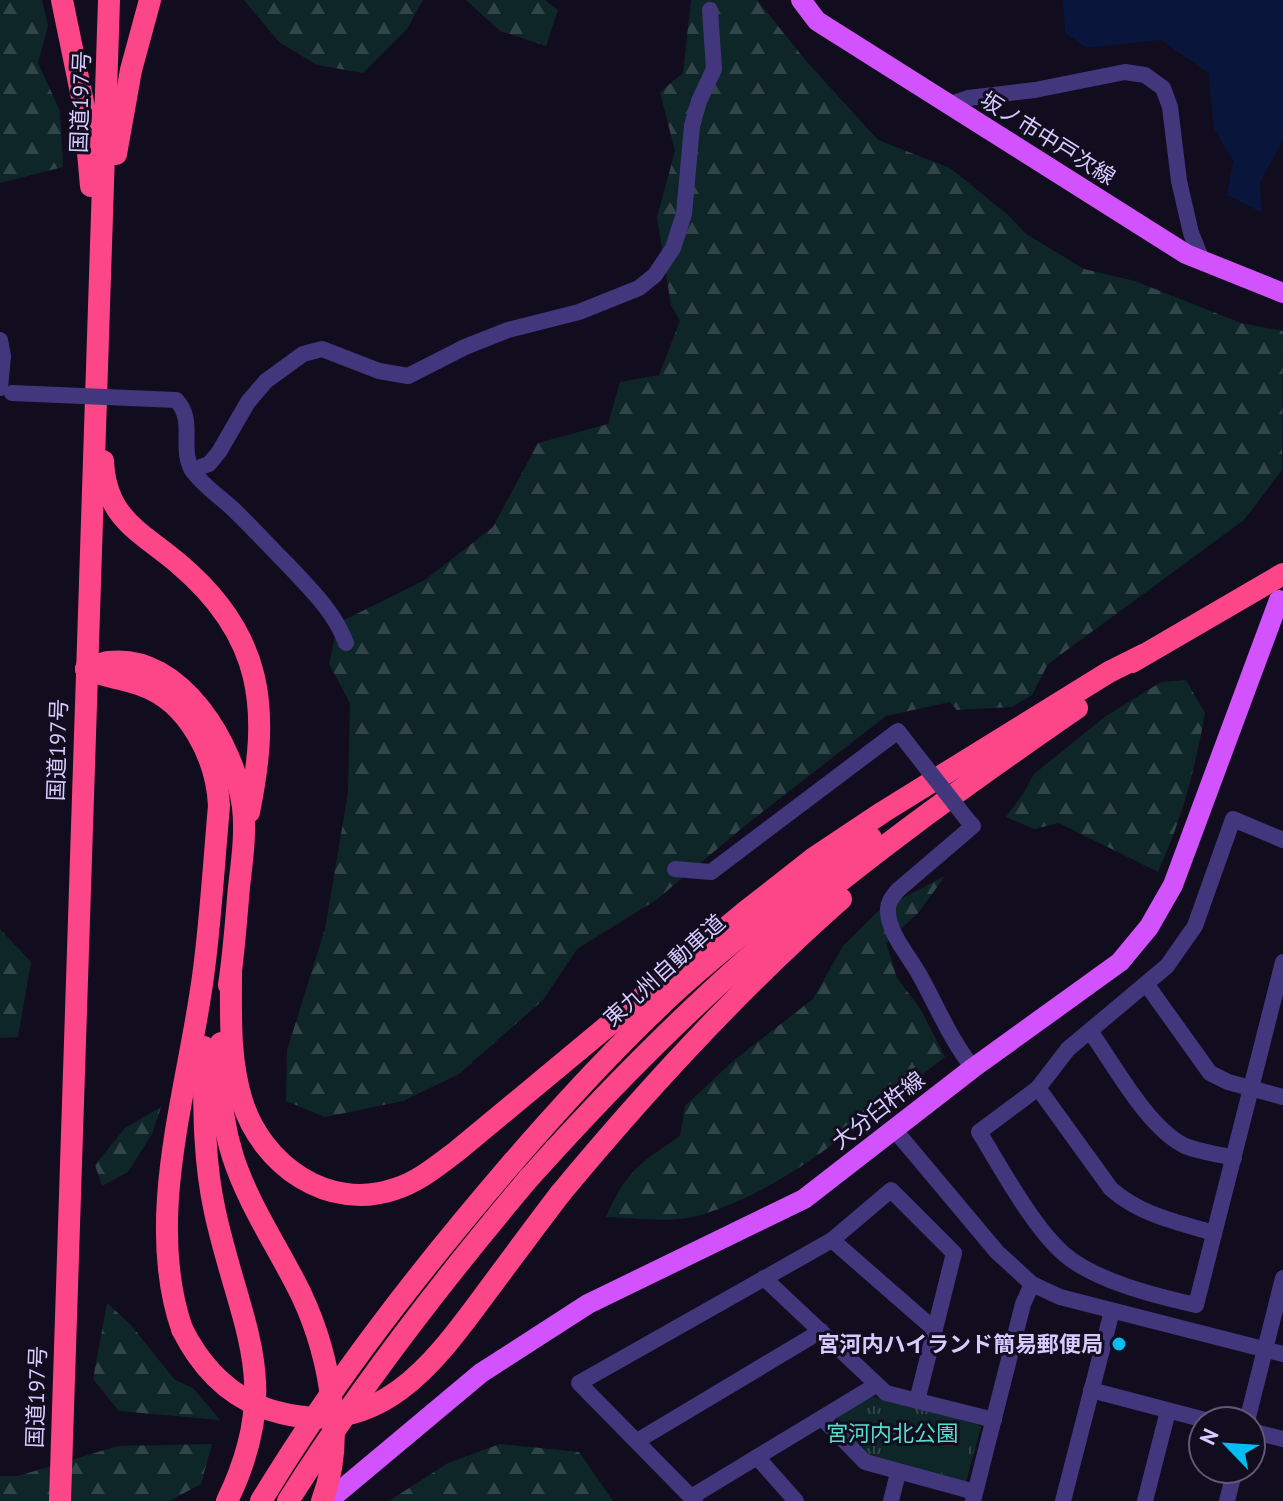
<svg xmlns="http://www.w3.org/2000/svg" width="1283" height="1501" viewBox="0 0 1283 1501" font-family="'PT Sans','Noto Sans JP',sans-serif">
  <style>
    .grass { fill: url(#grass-tufts) }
    .forest { fill: url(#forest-firs) }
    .pitch { fill: #0f2628 }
    .water { fill: #09153a }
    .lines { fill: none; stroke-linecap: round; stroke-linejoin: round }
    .minor { stroke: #42377d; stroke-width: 16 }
    .major { stroke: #d252fd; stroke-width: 20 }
    .highway { stroke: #fd4688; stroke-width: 22 }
    .minor-bridge { stroke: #42377d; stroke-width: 16 }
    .highway-bridge { stroke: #fd4688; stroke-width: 22 }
    .poi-dot { fill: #02bdf2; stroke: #110c1e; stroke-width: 3 }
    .labels { text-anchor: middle; stroke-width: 6; stroke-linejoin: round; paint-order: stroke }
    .street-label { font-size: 22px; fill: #d6caff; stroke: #110c1e }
    .poi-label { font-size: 22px; font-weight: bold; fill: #d6caff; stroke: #110c1e; text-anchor: end }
    .park-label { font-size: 22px; fill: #57ddcc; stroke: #110c1e }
  </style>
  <defs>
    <pattern id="grass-tufts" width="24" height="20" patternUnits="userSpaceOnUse" patternTransform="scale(2)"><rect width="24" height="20" fill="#0f2628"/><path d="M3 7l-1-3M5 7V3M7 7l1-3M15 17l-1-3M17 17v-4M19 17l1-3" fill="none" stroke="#314448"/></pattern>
    <pattern id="forest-firs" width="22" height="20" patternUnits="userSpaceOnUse" patternTransform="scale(2)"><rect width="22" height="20" fill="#0f2628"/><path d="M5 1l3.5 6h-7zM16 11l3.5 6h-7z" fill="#314448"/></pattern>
  </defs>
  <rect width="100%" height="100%" fill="#110c1e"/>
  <polygon class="grass" points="871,1396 979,1425 981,1427 966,1482 867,1456 835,1423 838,1416"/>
  <g class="forest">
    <polygon points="0,0 42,0 48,26 38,63 60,111 63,167 0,183"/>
    <polygon points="244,0 423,0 407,29 363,73 317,65 279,42"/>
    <polygon points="466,0 545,0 558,10 546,46 500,31"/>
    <polygon points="691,0 757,0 807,62 878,140 950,168 1007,214 1026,234 1084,269 1135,281 1241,323 1283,331 1282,470 1244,520 1048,664 1032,695 1012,707 957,710 950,702 886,716 747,824 656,900 577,949 543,1000 459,1074 403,1101 325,1117 286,1101 287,1050 325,929 348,793 350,703 329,664 338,623 425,580 493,527 538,443 608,424 620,382 659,375 680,321 671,305 657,217 675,151 660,92 683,73"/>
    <path d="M1186 680 1205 713C1195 770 1182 819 1158 872L1059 823 1034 829 1006 817 1023 794 1034 774 1106 716 1161 682Z"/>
    <path d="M945 876 919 912 886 943 897 978 921 1010 945 1057C872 1112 793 1187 704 1214 674 1224 636 1218 606 1217 628 1169 638 1165 680 1136L685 1106 733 1061 813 999 843 946 878 911Z"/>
    <polygon points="0,929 31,962 18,1037 0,1038"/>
    <polygon points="161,1107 152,1134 128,1172 102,1186 95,1165 125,1128"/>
    <polygon points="107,1303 131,1325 174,1379 194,1389 220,1420 119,1411 93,1379"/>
    <polygon points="212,1444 201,1484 169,1501 0,1501 0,1476 18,1476 118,1446"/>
    <polygon points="500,1444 579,1452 613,1501 389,1501 448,1463"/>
  </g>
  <polygon class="pitch" points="913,1418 973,1433 962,1478 902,1463"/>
  <polygon class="water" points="1063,0 1283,0 1283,140 1260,183 1262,213 1227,195 1233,161 1214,129 1208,73 1161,40 1086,48 1065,33"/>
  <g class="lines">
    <g class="minor">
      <polyline points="950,104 968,98 1035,90 1125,72 1145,75 1163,88 1170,107 1179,181 1191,233 1202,260"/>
      <polyline points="0,340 3,356 0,388"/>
      <path d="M176 400C196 420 179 448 192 470 201 484 220 497 232 508 252 527 269 546 288 565 311 590 334 611 346 643"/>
      <polyline points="192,470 209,464 219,452 248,402 266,381 303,354 322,349 379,371 408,376 465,347 508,330 579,312 639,288 655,275 673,248 684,214 692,126 699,101 714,69 710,10"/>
      <path d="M966 818 973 826 898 890C892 897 887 903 888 912 889 934 909 956 919 974 937 1006 950 1039 973 1068"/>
      <path d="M1283 840 1233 819 1195 926 1167 966 1068 1049 1038 1088 979 1132C1002 1169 1032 1226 1064 1254 1095 1281 1156 1296 1196 1305L1283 962"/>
      <polyline points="675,869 711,872 898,731 907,743"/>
      <polyline points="1147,985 1210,1073 1228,1082 1283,1097"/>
      <path d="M1090 1031C1115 1066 1147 1127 1185 1146 1200 1152 1218 1154 1234 1158"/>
      <path d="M1038 1088 1111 1189C1141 1215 1176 1222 1214 1233"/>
      <polyline points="893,1128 997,1252 1032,1284 1060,1297 1283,1354"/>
      <polyline points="832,1240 934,1329"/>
      <polyline points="764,1278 886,1393 994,1420"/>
      <polyline points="1091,1390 1209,1421"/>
      <polyline points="822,1418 865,1462 975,1492"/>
      <polyline points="1247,1421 1283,1278"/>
      <polyline points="1251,1431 1283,1439"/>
      <polyline points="637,1441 821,1331"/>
      <polyline points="757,1457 796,1501"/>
      <polyline points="691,1497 876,1385"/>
      <polyline points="695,1501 579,1383 832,1240 891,1190 954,1253 917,1401"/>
      <polyline points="891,1501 898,1473"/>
      <polyline points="973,1501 1023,1304 1032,1284"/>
      <polyline points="1063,1501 1112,1311"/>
      <polyline points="1145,1501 1168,1411"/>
      <polyline points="1227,1501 1235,1469"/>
    </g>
    <g class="major">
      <polyline points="801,0 817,21 1186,254 1283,293"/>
      <polyline points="328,1501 481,1373 588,1304 804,1199 973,1068 1120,962 1149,927 1173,885 1279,600"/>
    </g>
    <g class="highway">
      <polyline points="62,0 84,107 91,186"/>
      <polyline points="116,154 131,70 150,0"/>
      <path d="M103 461C106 519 140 531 179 564 264 636 270 709 249 812"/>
      <polyline points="1132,662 1283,574"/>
      <path d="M86 669C93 667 101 663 109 662 181 653 235 747 243 807 246 834 242 861 239 887 236 920 234 953 229 985"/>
      <path d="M86 669C104 677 122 678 141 685 189 701 217 759 219 806 214 861 211 915 204 969 190 1084 143 1216 182 1329"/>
      <path d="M231 973C231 1017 229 1059 242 1101 262 1165 328 1212 395 1189 418 1182 437 1166 457 1151L745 912 814 858 883 812 1109 672 1143 655"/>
      <path d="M221 1043C218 1083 221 1119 233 1157 249 1206 279 1249 301 1294 318 1330 328 1366 332 1405 336 1438 334 1470 322 1501"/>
      <path d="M204 1047C204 1102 203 1158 215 1212 240 1327 285 1382 227 1501"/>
      <path d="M513 1162C565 1102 619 1043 678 989 739 934 804 885 871 838"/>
      <path d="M529 1178C598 1101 670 1027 748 958 851 867 964 786 1077 708"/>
      <path d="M560 1194C647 1089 739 989 841 899"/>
      <polyline points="60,1501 109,0"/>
    </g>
    <g class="minor-bridge">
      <polyline points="12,393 176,400"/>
      <polyline points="907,743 966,818"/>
    </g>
    <g class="highway-bridge">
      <path d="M182 1329C203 1371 234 1402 281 1413 379 1437 432 1366 483 1297 509 1262 534 1228 560 1194"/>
      <path d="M261 1501C334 1380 421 1269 513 1162"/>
      <path d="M288 1501C360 1387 442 1281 529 1178"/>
    </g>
  </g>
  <circle class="poi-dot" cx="1119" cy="1344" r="8"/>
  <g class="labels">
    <g class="street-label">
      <text transform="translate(80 102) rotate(-88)" y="8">国道197号</text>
      <text transform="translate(1048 138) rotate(32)" y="8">坂ノ市中戸次線</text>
      <text transform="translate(57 750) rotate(-88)" y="8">国道197号</text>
      <text transform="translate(664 970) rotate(-42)" y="8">東九州自動車道</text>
      <text transform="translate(878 1110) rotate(-38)" y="8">大分臼杵線</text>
      <text transform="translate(36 1397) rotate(-88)" y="8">国道197号</text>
    </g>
    <g class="poi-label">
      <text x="1103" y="1352">宮河内ハイランド簡易郵便局</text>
    </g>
    <g class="park-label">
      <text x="892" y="1441">宮河内北公園</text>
    </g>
  </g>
  <g transform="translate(1227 1445) rotate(295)"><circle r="38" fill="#110c1e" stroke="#605878" stroke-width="2"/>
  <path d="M0-6L14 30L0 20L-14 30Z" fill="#02bdf2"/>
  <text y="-12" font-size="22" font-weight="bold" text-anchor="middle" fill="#d6caff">N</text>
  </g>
</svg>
